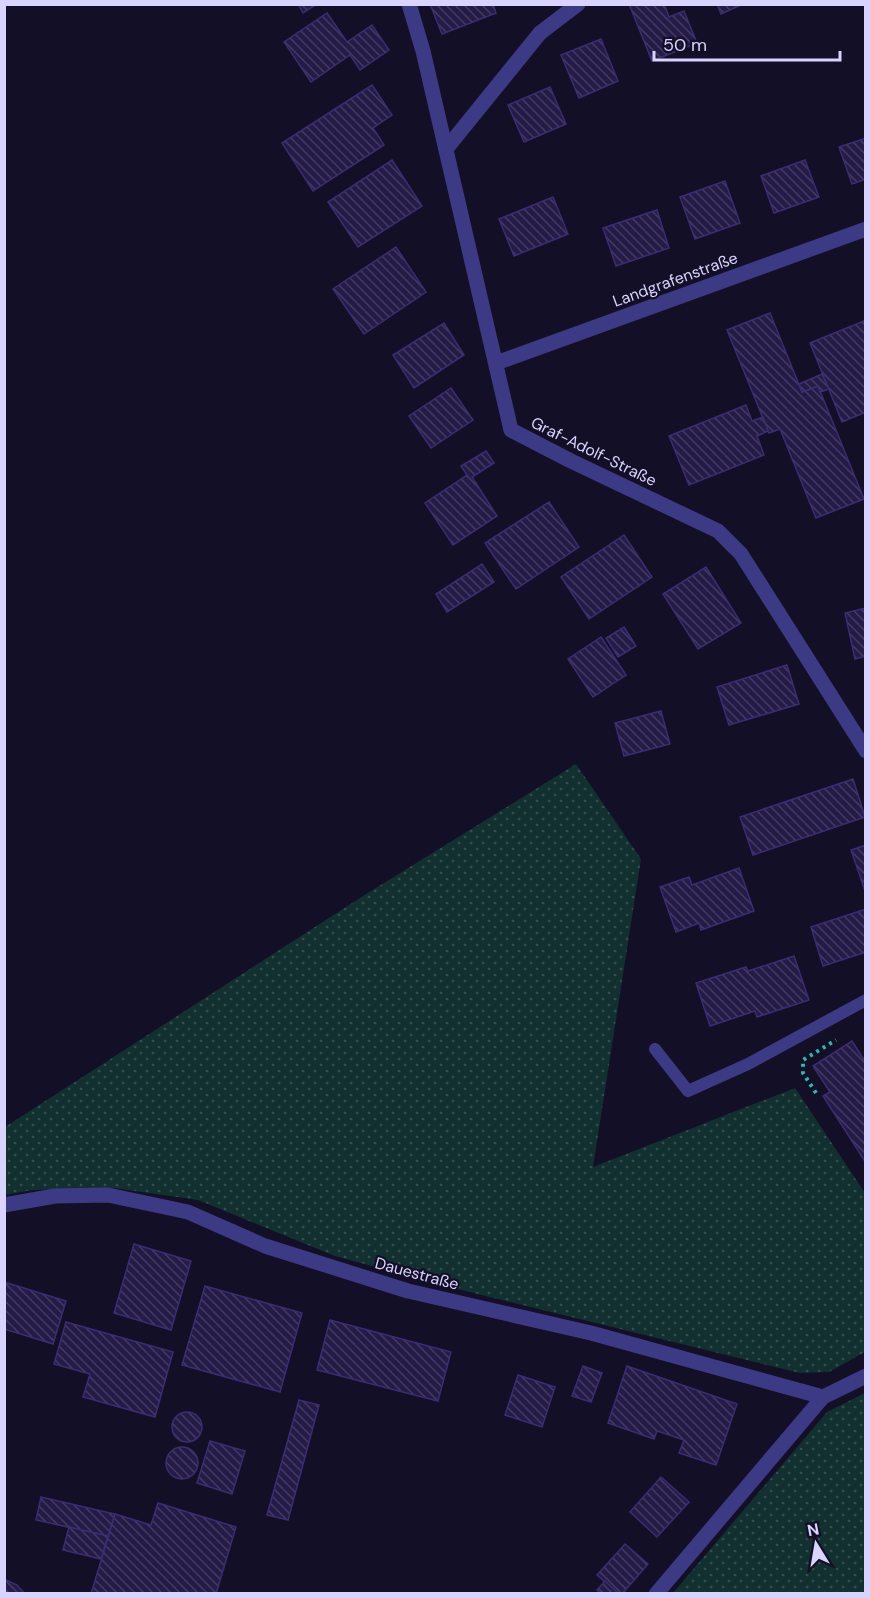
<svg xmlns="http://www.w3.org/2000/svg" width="870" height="1598" viewBox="0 0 870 1598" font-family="'DM Sans',sans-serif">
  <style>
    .grass { fill: url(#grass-dots) }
    .building { fill: url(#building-back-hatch); stroke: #3b2d73; stroke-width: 1.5 }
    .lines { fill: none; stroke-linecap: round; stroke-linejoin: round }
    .path { stroke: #2fb8b0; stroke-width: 4; stroke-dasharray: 3 4.5; stroke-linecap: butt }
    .lane { stroke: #3d3a85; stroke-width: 12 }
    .street { stroke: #3d3a85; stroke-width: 15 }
    .labels { text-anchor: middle; stroke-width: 4.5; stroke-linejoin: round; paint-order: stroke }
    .street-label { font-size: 16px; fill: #d9d4ff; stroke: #130f26 }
  </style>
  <defs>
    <pattern id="grass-dots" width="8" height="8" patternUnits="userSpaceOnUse" patternTransform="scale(1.5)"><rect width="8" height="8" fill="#12302f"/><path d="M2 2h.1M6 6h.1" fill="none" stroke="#344d4e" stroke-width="1.8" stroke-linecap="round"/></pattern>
    <pattern id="building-back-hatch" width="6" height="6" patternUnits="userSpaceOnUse" patternTransform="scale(1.5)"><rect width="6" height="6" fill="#241b47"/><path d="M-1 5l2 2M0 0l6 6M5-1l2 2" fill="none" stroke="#433b63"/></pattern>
  </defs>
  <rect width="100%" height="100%" fill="#130f26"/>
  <g class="grass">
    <polygon points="576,764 641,859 593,1167 795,1088 865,1193 865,1352 829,1372 800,1373 445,1286 335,1256 198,1200 114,1188 32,1190 5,1195 5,1127 363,896"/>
    <polygon points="865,1393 865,1593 673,1593 827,1412"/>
  </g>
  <g class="building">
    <polygon points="298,4 317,4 303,13"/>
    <polygon points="430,4 493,4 496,13 442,34"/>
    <polygon points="629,4 664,4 669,17 684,11 697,43 652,61"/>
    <polygon points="717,4 743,4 721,14"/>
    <polygon points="327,13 347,42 372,25 389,50 360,70 350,55 311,82 284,42"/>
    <polygon points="601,39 618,81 579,98 561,55"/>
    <polygon points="372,85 392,115 373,128 384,145 313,191 282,143"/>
    <polygon points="550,87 566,124 524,142 508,105"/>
    <polygon points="866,138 866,179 852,184 839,147"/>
    <polygon points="392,160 422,206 358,247 328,202"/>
    <polygon points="805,160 819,197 774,213 761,176"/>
    <polygon points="725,181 740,223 695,239 680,197"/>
    <polygon points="553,197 568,234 514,256 499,219"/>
    <polygon points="657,210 669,248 616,266 603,228"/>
    <polygon points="396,247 426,292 364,334 333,289"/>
    <polygon points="770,313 802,392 818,386 864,499 816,518 780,429 769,433 727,330"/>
    <polygon points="866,320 866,412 842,422 810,343"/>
    <polygon points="444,323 464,355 414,388 393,355"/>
    <polygon points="822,374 829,389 820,392 818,386 802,392 799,384"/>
    <polygon points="451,388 473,420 431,448 409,416"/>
    <polygon points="746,405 752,421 763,417 768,431 757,436 764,455 689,485 669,436"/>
    <polygon points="486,451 494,463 472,477 497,516 453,545 425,503 467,475 461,466"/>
    <polygon points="549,502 579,547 516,589 485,543"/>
    <polygon points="624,535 652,577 589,619 561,577"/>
    <polygon points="482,564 494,582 447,612 436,594"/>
    <polygon points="706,567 741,623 698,649 663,594"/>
    <polygon points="866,608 866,656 855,659 845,613"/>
    <polygon points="624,627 636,646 618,657 606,638"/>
    <polygon points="601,637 626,675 593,697 568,659"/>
    <polygon points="787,665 799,704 729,725 717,687"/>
    <polygon points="661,711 670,744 624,756 615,723"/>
    <polygon points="853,779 865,817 753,855 740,817"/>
    <polygon points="866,845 866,891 865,891 851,850"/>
    <polygon points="739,868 754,911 701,930 699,923 676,932 660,887 689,877 692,885"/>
    <polygon points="866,909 866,952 823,966 811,927"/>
    <polygon points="794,956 809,1000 757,1017 755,1011 710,1026 696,983 746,967 748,971"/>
    <polygon points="852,1041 866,1063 866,1163 823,1096 830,1092 813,1066"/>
    <polygon points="134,1244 191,1261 171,1330 114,1313"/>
    <polygon points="4,1282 66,1301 53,1344 4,1329"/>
    <polygon points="205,1286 302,1313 280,1392 182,1365"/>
    <polygon points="330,1320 451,1352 438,1401 317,1370"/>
    <polygon points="66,1322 173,1352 155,1417 83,1397 90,1374 54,1364"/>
    <polygon points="583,1366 602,1373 591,1402 572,1396"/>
    <polygon points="627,1366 737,1404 716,1465 679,1453 684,1440 657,1431 654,1439 608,1423"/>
    <polygon points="518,1375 555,1387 542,1427 505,1415"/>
    <polygon points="299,1400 319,1405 288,1520 267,1515"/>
    <circle cx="187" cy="1427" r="15"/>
    <polygon points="210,1441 245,1451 232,1494 197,1483"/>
    <circle cx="182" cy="1463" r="16"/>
    <polygon points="661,1477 689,1502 657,1537 630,1512"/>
    <polygon points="41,1497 115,1514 108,1536 36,1520"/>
    <polygon points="158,1503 236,1527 216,1594 91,1594 115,1514 151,1525"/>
    <polygon points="69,1527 108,1536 101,1559 63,1550"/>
    <polygon points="625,1544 648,1564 622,1594 619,1594 597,1575"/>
    <polygon points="4,1579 17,1585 25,1594 4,1594"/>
    <polygon points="605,1581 619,1594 601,1594 597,1590"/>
  </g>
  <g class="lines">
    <polyline class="path" points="816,1093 803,1073 803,1060 836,1040"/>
    <polyline class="lane" points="655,1049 688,1091 748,1064 866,1000"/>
    <g class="street">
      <polyline points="409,4 423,51 511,430 571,461 718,531 741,554 866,751"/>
      <polyline points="446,149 540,33 578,4"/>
      <polyline points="496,363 866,229"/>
      <polyline points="4,1205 55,1196 108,1195 188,1212 265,1246 408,1291 591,1333 823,1397 866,1376"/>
      <polyline points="656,1594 823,1397"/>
    </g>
  </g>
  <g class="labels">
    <g class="street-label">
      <text transform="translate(675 279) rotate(-20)" y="6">Landgrafenstraße</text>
      <text transform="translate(594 451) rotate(26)" y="6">Graf-Adolf-Straße</text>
      <text transform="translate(417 1273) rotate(15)" y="6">Dauestraße</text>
    </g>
  </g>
  <rect width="870" height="1598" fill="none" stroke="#d9d4ff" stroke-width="12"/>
  <g transform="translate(816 1544) rotate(349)" stroke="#130f26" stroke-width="4.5" paint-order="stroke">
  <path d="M0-4.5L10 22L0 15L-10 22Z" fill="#d9d4ff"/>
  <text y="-9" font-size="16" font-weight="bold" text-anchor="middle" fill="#d9d4ff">N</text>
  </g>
  <path d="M654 51v9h186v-9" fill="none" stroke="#d9d4ff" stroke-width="3"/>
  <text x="663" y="51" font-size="18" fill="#d9d4ff" stroke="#130f26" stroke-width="4.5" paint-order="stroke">50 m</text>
</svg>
